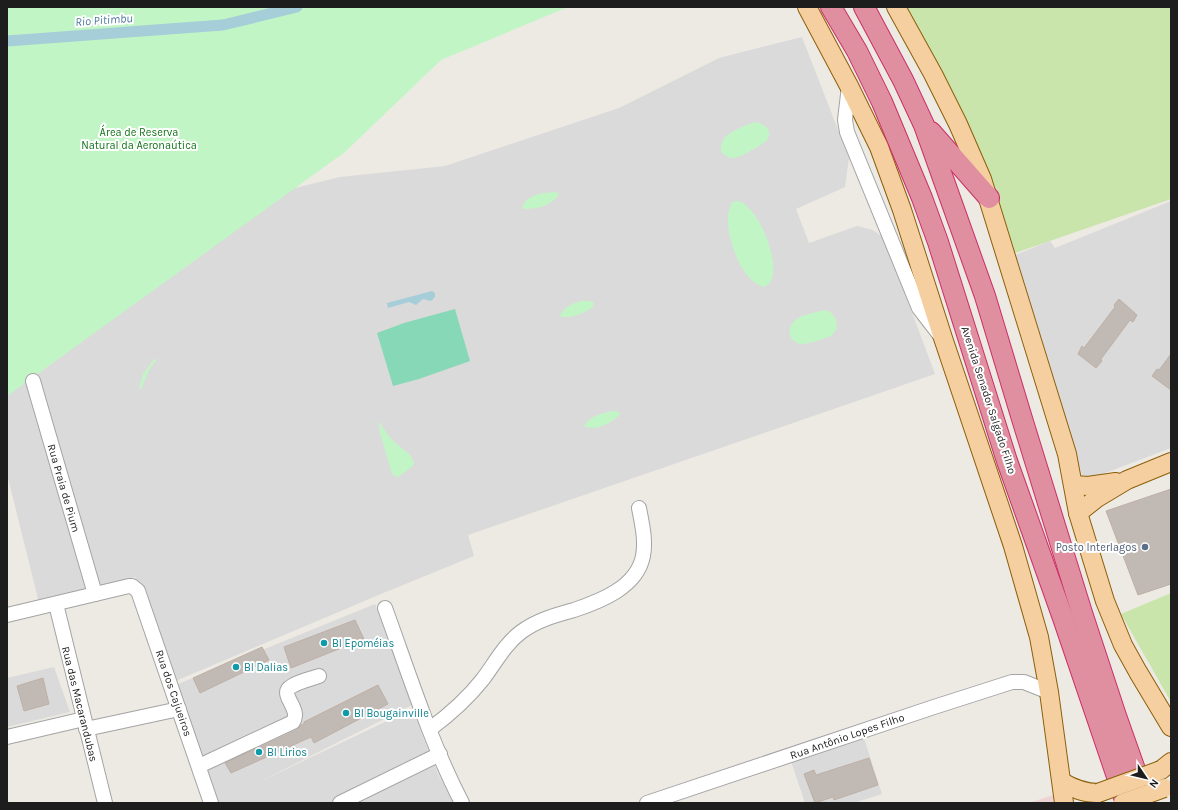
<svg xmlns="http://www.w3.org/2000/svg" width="1178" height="810" viewBox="0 0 1178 810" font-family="Karla,sans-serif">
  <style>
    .residential { fill: #dbdada }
    .commercial { fill: #edd3d3 }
    .grass { fill: #c9e5ac }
    .park { fill: #c2f5c5 }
    .pitch { fill: #86d8b6 }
    .water { fill: #a6ced8 }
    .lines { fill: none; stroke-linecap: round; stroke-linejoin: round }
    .canal { stroke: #a6ced8; stroke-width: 11 }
    .building { fill: #c1b9b3; stroke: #beb0a6 }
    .minor-casing { stroke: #a4a4a4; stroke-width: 16 }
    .major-casing { stroke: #8c5e0a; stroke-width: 20 }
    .highway-casing { stroke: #cc2f68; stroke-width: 22 }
    .minor { stroke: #fff; stroke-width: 14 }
    .major { stroke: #f5cfa0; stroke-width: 18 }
    .highway { stroke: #e08fa0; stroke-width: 20 }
    .major-bridge-casing { stroke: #8c5e0a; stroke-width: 20; stroke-linecap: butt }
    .major-bridge { stroke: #f5cfa0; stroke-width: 18 }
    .service-dot { fill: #5c6f8a; stroke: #fff; stroke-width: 1.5 }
    .culture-dot { fill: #0f9aa8; stroke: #fff; stroke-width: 1.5 }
    .labels { text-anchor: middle; stroke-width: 4; stroke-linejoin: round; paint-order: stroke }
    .park-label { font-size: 11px; fill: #127318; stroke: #fff }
    .street-label { font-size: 11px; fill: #1d1d1d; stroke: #fff }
    .service-label { font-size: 11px; fill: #4e5e75; stroke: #fff; text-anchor: end }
    .culture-label { font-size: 11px; fill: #0d838f; stroke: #fff; text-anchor: start }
    .water-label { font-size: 12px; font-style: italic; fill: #4d779e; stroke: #fff }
  </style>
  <rect width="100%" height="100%" fill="#edeae3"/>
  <g class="residential">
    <polygon points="802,37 849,158 845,187 796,209 809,243 857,226 873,230 884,238 935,374 468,535 474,556 381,594 173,682 135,577 39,603 7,474 7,396 66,350 291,189 340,177 445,166 619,108 719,58"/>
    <polygon points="1171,201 1171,448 1084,481 1008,258 1050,241 1055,248"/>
    <polygon points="375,604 414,704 257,783 412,709 438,774 454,803 217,803 178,684"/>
    <polygon points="54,667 70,712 7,727 7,678"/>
    <polygon points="863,735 882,794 854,803 805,803 791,761"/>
  </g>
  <polygon class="commercial" points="1053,795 1053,803 1029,803"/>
  <g class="grass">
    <polygon points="896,7 1171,7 1171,199 1001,258 931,73"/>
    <polygon points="1171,593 1171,702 1121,614"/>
  </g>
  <g class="park">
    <polygon points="7,7 568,7 441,60 345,152 7,396"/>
    <path d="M754 122C763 123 774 129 767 140 765 143 739 158 735 158 729 159 725 155 721 152 719 133 739 129 754 122Z"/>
    <path d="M555 192 558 193 559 195C550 206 538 209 524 209L522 207C528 194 542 193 555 192Z"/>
    <path d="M734 201C737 201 740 201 743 203 761 215 780 261 771 281 769 284 767 285 764 287 757 285 752 281 747 275 735 261 719 216 734 201Z"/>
    <path d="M581 301H590L594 303 593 307C582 314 572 319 559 316 565 307 571 304 581 301Z"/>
    <path d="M826 310C835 314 837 319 837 329 835 331 833 334 831 336 827 338 805 345 801 344 787 341 786 327 797 319 804 314 817 312 826 310Z"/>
    <polygon points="155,358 156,361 150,368 141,389 139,388 143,374"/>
    <path d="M614 411 619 412 620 415C610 423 597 432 584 426 591 415 602 413 614 411Z"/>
    <polygon points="378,421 391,439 410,455 414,462 413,466 398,477 392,474 380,433"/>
  </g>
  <polygon class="pitch" points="455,309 470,361 419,379 393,386 377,333 404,323"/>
  <polygon class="water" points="432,291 435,293 435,297 431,301 423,299 416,305 409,302 388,308 387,303"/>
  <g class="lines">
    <polyline class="canal" points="7,41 223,25 297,7"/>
  </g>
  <g class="building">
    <polygon points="1119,299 1137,315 1133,322 1130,320 1101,359 1102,361 1096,368 1078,354 1082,346 1084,348 1115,307 1114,305"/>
    <polygon points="1171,354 1171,390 1152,376 1157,369 1159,370"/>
    <polygon points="1171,489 1171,584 1138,595 1106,511"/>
    <polygon points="355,620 364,639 291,668 284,647"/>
    <polygon points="262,647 269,660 200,693 193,678"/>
    <polygon points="43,678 49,704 24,711 17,686"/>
    <polygon points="378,685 388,704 314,743 311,737 231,773 225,763 297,730 301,725 304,724 304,722"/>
    <polygon points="869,758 878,785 834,800 833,797 815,803 804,774 814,770 816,775"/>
  </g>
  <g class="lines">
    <defs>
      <g id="minor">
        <polyline points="849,86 845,120 847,132 919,308 939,334"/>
        <polyline points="33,381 95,594"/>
        <polyline points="56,604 105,803"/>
        <path d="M385 608C409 674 430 741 462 803"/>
        <polyline points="7,615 129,586 132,586 138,591 211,803"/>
        <polyline points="86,729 179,709"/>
        <path d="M430 729C449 715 468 698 483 679 495 663 505 644 521 632 537 620 556 615 574 610 601 601 637 587 643 556 646 540 642 524 639 508"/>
        <polyline points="7,737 84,719"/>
        <path d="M199 766 293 722C302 708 277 694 292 686 300 681 311 679 319 676"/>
        <polyline points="340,803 440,754"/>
        <polyline points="647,803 934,707 1012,682 1024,682 1049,692"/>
      </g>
      <g id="major">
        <polyline points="807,7 849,86 879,147 902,210 943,338 1013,546 1039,637 1049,692 1064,803"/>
        <polyline points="896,7 933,74 958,124 982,179 1067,454 1078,513 1105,601 1123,645 1138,672 1171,727"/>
        <polyline points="1074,485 1088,486 1116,482"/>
        <polyline points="1078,513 1097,498 1127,480 1171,462"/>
        <polyline points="1161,770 1171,762"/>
        <path d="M1062 782C1074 789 1084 793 1098 793"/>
      </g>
      <g id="highway">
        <polyline points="831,7 857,51 882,102 922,198 938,242 1007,461 1063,618 1126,803"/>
        <polyline points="864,7 903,80 924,125 985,296 1023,422 1082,613 1116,716 1144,795"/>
        <polyline points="931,132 989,198"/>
      </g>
    </defs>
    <use href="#minor" class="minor-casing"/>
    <use href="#major" class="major-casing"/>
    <use href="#highway" class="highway-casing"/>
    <use href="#minor" class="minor"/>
    <use href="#major" class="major"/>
    <use href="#highway" class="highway"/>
    <defs>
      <g id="major-bridge">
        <polyline points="1098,793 1161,770"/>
        <polyline points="1123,803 1164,788"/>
      </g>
    </defs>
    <use href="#major-bridge" class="major-bridge-casing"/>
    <use href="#major-bridge" class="major-bridge"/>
  </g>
  <circle class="service-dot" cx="1145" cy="547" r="4"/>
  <g class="culture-dot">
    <circle cx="324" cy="643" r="4"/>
    <circle cx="236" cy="667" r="4"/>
    <circle cx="346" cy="713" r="4"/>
    <circle cx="259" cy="752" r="4"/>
  </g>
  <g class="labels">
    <g class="park-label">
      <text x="139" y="136">Área de Reserva<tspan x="139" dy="13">Natural da Aeronaútica</tspan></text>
    </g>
    <g class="street-label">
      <text transform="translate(989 400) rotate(72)" y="4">Avenida Senador Salgado Filho</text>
      <text transform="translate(64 488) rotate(74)" y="4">Rua Praia de Pium</text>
      <text transform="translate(174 693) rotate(71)" y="4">Rua dos Cajueiros</text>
      <text transform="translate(80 704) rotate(76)" y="4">Rua das Macarandubas</text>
      <text transform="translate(847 736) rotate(-19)" y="4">Rua Antônio Lopes Filho</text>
    </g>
    <g class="service-label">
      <text x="1137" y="551">Posto Interlagos</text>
    </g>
    <g class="culture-label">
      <text x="332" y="647">Bl Epoméias</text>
      <text x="244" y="671">Bl Dalias</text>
      <text x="354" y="717">Bl Bougainville</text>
      <text x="267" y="756">Bl Lirios</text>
    </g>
    <g class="water-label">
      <text transform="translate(104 20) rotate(-4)" y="4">Rio Pitimbu</text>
    </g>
  </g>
  <rect width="1178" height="810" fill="none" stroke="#1d1d1d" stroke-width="16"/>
  <g transform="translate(1146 778) rotate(125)" stroke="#ffffff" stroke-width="3" paint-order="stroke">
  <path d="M0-3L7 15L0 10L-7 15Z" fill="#1d1d1d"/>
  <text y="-6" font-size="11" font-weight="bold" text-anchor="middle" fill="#1d1d1d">N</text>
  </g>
</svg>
